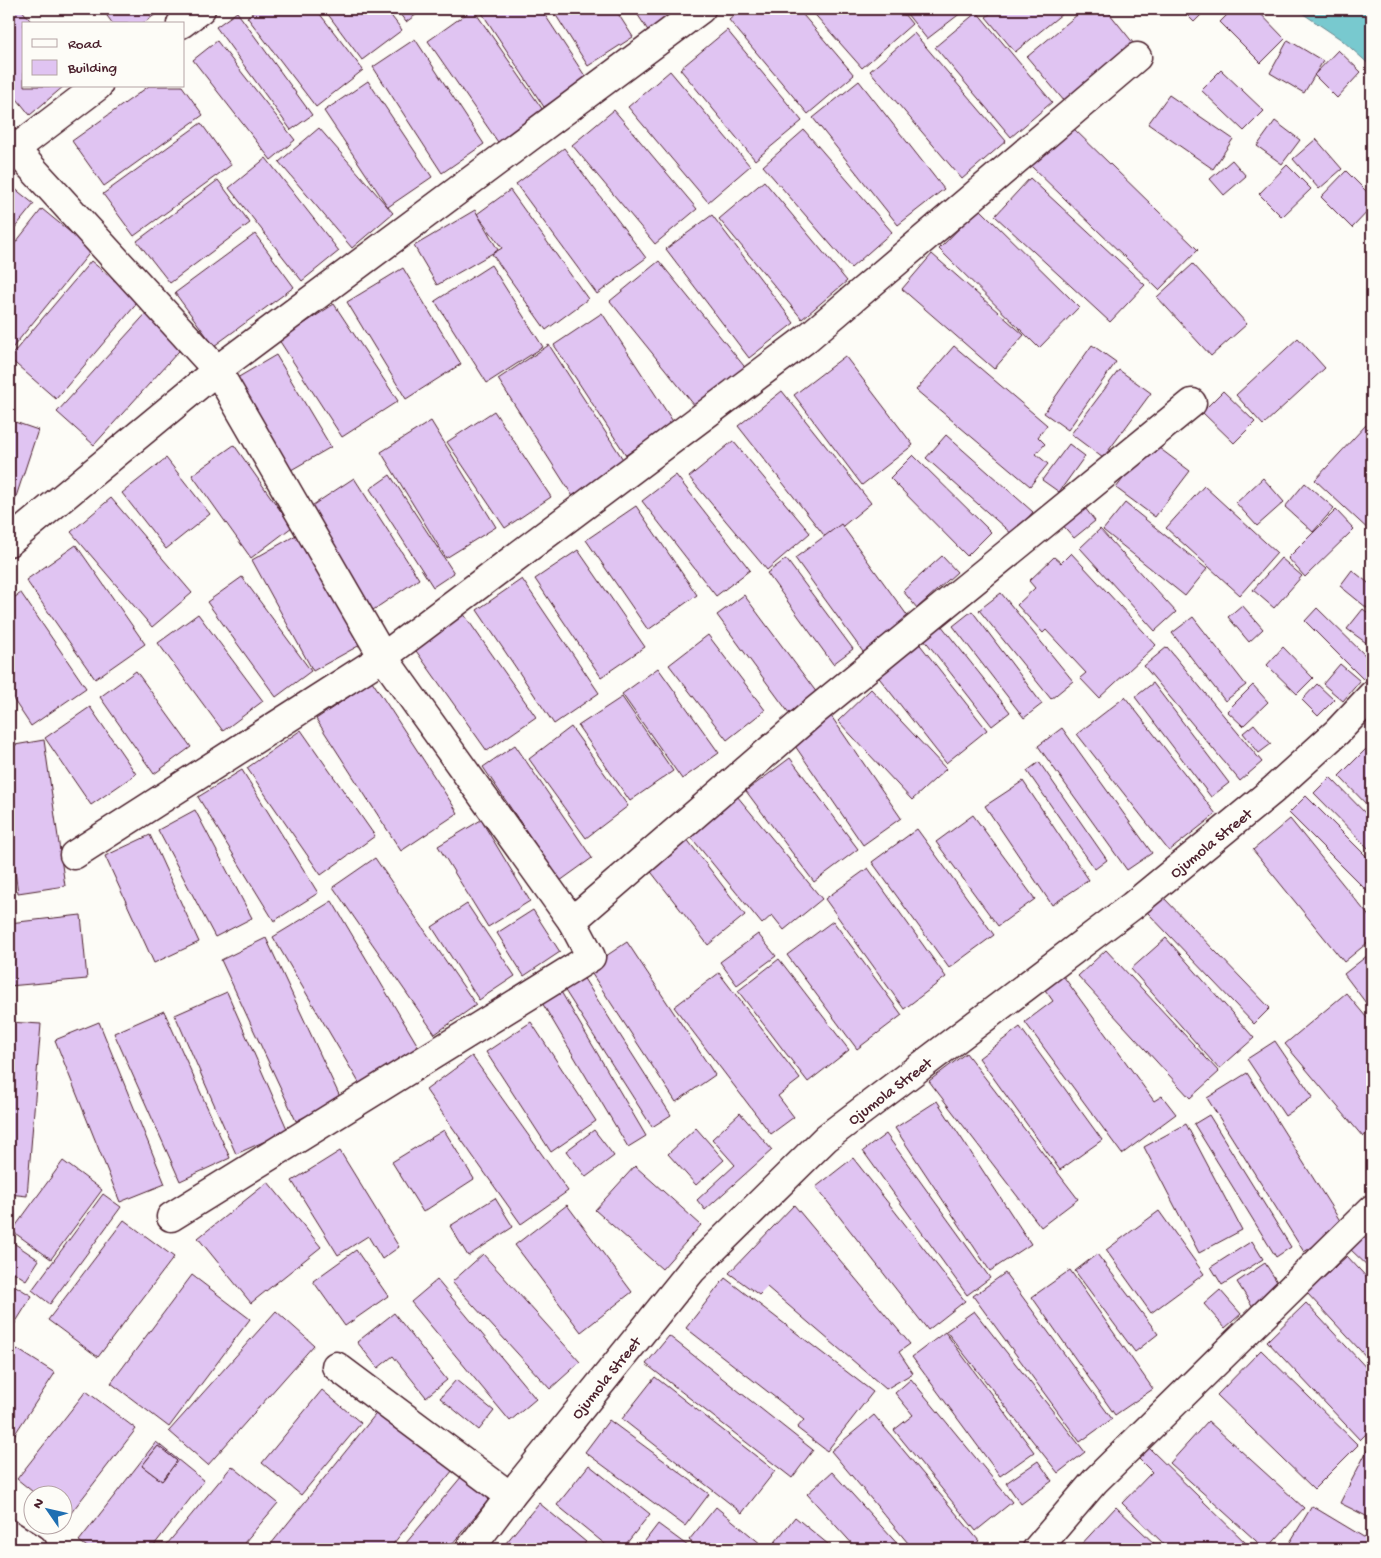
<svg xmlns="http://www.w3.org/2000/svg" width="1381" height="1558" viewBox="0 0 1381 1558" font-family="'Gochi Hand',sans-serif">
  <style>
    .water { fill: #78c9cf; stroke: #66858d }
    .building { fill: #e0c4f2; stroke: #4a1f2b; fill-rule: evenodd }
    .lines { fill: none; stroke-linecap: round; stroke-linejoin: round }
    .minor-casing { stroke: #4a1f2b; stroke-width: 31 }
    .minor { stroke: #fdfcf7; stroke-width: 28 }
    .labels { text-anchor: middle; stroke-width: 4; stroke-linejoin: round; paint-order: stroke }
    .street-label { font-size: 16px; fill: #4a1f2b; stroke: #fdfcf7 }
  </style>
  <rect width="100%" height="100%" fill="#fdfcf7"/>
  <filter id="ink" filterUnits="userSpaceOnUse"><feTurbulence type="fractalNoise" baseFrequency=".02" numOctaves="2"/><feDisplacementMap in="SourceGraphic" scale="10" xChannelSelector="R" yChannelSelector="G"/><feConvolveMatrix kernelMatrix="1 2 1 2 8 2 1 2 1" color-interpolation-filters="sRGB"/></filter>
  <g filter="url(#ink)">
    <polygon class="water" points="1296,9 1372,9 1372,67 1342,40"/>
    <g class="building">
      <polygon points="9,9 21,9 33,24 24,24 24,86 64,86 30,115 9,89"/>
      <polygon points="102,9 163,9 142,24 113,24"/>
      <polygon points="258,9 316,9 363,70 316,107 247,17"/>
      <polygon points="324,9 386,9 402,30 362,60"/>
      <polygon points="396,9 424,9 406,22"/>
      <polygon points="473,9 545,113 500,145 428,41"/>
      <polygon points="482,9 541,9 587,79 544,107 480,10"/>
      <polygon points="552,9 615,9 633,37 588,66"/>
      <polygon points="634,9 690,9 651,35"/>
      <polygon points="742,9 798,9 854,75 808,114 729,20"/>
      <polygon points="810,9 900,9 912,24 862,68"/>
      <polygon points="903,9 966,9 927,39"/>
      <polygon points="996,9 1068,9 1015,52 986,17"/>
      <polygon points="1084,9 1106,9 1134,44 1065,102 1027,57"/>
      <polygon points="1181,9 1207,9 1194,22"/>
      <polygon points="1233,9 1256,9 1285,39 1261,63 1220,22"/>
      <polygon points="237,12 312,115 291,130 216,27"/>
      <polygon points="977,12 1052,102 1011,137 935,47"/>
      <polygon points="727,30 802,121 755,160 680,69"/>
      <polygon points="914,33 1006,141 962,179 870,71"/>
      <polygon points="415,39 484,144 442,173 373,67"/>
      <polygon points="1288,40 1323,61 1304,93 1270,73"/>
      <polygon points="217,41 295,140 271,160 193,60"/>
      <polygon points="1338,50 1361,72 1337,98 1314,75"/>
      <polygon points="1221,70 1264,111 1244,131 1201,90"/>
      <polygon points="670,71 750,166 708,202 628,107"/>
      <polygon points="368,81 432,177 388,207 324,111"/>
      <polygon points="859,81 944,189 898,225 813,118"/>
      <polygon points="149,86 182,86 203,115 104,186 72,141"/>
      <polygon points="1169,95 1233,139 1213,169 1148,124"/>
      <polygon points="614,110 697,209 655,244 572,145"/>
      <polygon points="1275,121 1300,140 1282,164 1257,146"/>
      <polygon points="201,123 231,165 134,236 103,194"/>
      <polygon points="1070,125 1198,250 1159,290 1031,166"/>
      <polygon points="319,128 393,213 352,248 279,162"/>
      <polygon points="804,130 892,232 851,268 763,166"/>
      <polygon points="1316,139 1342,169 1319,189 1293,159"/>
      <polygon points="564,148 646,258 597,294 516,184"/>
      <polygon points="266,158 339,251 302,281 229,188"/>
      <polygon points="1232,160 1246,176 1224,195 1210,179"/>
      <polygon points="1287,165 1311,189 1282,217 1259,194"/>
      <polygon points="1346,171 1372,197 1372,207 1352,228 1321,197"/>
      <polygon points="1030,178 1145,285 1110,322 995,216"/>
      <polygon points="218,180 250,223 170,283 137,241"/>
      <polygon points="764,181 847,281 802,319 719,219"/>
      <polygon points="9,184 34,204 9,235"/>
      <polygon points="510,190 588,299 546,330 492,254 502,248 477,214"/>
      <polygon points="979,208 1079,307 1039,348 939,249"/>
      <polygon points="42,209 92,250 9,352 9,251"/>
      <polygon points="475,210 498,250 437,285 414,246"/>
      <polygon points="712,215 794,323 749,358 666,249"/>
      <polygon points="255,234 294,287 214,346 175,293"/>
      <polygon points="932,254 1024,335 994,369 902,289"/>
      <polygon points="91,261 139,301 56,399 9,358"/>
      <polygon points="659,261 748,371 699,411 610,301"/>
      <polygon points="1193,264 1247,324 1211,356 1157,297"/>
      <polygon points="491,265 543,347 487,383 435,301"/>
      <polygon points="403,268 461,364 406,399 347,302"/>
      <polygon points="334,304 398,401 342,437 279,340"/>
      <polygon points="150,309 187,342 94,445 57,412"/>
      <polygon points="602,313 674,423 626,455 554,345"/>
      <polygon points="1298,338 1325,368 1263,425 1236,395"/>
      <polygon points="549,345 626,464 574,498 498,379"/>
      <polygon points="1092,345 1116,362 1068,430 1044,413"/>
      <polygon points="954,346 1047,425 1038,437 1045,444 1036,454 1048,464 1030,486 916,390"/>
      <polygon points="276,355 331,447 286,473 232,381"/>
      <polygon points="845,356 913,445 862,485 794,395"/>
      <polygon points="1119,370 1151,393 1103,458 1071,434"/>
      <polygon points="782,391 871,503 827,539 738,426"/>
      <polygon points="1223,391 1255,422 1234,443 1202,412"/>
      <polygon points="494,411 551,497 505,528 447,442"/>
      <polygon points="9,420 38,430 9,518"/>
      <polygon points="431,421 496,527 446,558 381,452"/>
      <polygon points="1366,425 1372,431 1372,533 1315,480"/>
      <polygon points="946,435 1033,512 1013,535 926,458"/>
      <polygon points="733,441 810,533 767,570 689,477"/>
      <polygon points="1151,442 1190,471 1155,517 1116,488"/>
      <polygon points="1069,444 1085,456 1059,492 1042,480"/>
      <polygon points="234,445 292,527 251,558 192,475"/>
      <polygon points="913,455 991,532 967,556 890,478"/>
      <polygon points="166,458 210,514 166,549 122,493"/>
      <polygon points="390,475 454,573 433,587 370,489"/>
      <polygon points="676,475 750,570 716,596 642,501"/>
      <polygon points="354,478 419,579 373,610 307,509"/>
      <polygon points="1263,478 1284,502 1257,526 1236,503"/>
      <polygon points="1305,483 1334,508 1313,532 1285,507"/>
      <polygon points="1204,486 1277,553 1240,595 1166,528"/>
      <polygon points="111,498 192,593 152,627 71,532"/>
      <polygon points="1125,503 1207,569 1185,596 1103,530"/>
      <polygon points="1082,504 1095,521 1074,538 1060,522"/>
      <polygon points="636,506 697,595 648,630 586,540"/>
      <polygon points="1336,510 1354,529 1305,577 1288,558"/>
      <polygon points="841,524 912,622 866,656 795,558"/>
      <polygon points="1100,529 1176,612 1155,631 1080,548"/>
      <polygon points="298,534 360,645 313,671 252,560"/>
      <polygon points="76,545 145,644 95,679 26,580"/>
      <polygon points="578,550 645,647 601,677 535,579"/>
      <polygon points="1071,553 1156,645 1099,698 1080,678 1086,673 1046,630 1043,633 1017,605 1035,588 1029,581 1054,557 1061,563"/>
      <polygon points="942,556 957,572 917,608 903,591"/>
      <polygon points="1281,558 1302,576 1274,608 1253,590"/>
      <polygon points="786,559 853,649 833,664 767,573"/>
      <polygon points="1352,570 1372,586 1372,612 1340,586"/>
      <polygon points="242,577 311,671 276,697 207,602"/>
      <polygon points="522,579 599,693 554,724 477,610"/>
      <polygon points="21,593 86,688 31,726 9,693 9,601"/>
      <polygon points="1001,593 1073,681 1051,699 979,610"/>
      <polygon points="744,595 817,693 789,713 717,615"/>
      <polygon points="1242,605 1263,629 1249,642 1228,617"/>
      <polygon points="1317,608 1372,662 1372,670 1363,679 1305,621"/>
      <polygon points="1363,609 1372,616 1372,647 1347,629"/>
      <polygon points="972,611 1042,704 1024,718 953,626"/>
      <polygon points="463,613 536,717 487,751 414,648"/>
      <polygon points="198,614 263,701 223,731 158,643"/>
      <polygon points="1193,617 1246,685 1225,701 1172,633"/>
      <polygon points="941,625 1010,712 992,726 924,639"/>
      <polygon points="708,635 765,710 727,740 669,665"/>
      <polygon points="917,641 987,730 946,763 876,674"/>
      <polygon points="1167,647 1262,762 1240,781 1144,666"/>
      <polygon points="1283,647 1313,678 1297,694 1267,665"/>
      <polygon points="1340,664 1360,681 1343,701 1323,684"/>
      <polygon points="658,668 719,753 682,779 622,694"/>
      <polygon points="136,671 191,747 154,774 100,697"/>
      <polygon points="372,681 458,813 401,851 316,719"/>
      <polygon points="1153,683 1229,783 1211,797 1135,697"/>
      <polygon points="1317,684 1334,700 1318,716 1302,700"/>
      <polygon points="1253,685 1268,702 1243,726 1227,711"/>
      <polygon points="871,689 946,769 912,800 838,721"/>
      <polygon points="622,697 673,771 630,801 578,726"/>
      <polygon points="1125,697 1216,814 1169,851 1077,734"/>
      <polygon points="90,707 136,774 91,805 45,738"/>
      <polygon points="829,713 901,818 863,845 791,740"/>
      <polygon points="1254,724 1271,744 1259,753 1243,733"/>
      <polygon points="571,727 628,806 586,838 529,759"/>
      <polygon points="1062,728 1152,853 1127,870 1038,746"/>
      <polygon points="301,730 375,836 321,875 247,768"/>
      <polygon points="44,740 65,886 18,893 9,828 9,746"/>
      <polygon points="1372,743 1372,810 1339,776"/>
      <polygon points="515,745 592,858 560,881 483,767"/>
      <polygon points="790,758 858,849 814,882 746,791"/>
      <polygon points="1039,762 1107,860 1095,869 1027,771"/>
      <polygon points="242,770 318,893 274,921 198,797"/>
      <polygon points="1330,777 1372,820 1372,852 1314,793"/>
      <polygon points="1023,781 1089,880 1052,905 985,806"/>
      <polygon points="737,796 822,899 784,930 772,915 762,924 690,836"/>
      <polygon points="1306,796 1372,862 1372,896 1289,813"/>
      <polygon points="195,810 252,918 215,937 158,830"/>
      <polygon points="973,815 1035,899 998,926 936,842"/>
      <polygon points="1290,819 1372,920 1372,939 1344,962 1253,850"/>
      <polygon points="481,820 530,901 488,927 438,846"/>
      <polygon points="917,829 994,935 949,968 872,862"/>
      <polygon points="683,834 745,915 708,945 645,864"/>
      <polygon points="150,835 199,942 154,963 105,856"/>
      <polygon points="375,858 476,1005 435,1034 333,887"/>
      <polygon points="868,868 946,977 904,1009 825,899"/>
      <polygon points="1163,897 1270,1008 1254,1024 1147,912"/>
      <polygon points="332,901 421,1051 361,1086 273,937"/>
      <polygon points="467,904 515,976 479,1000 432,927"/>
      <polygon points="533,910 560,952 524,976 497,933"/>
      <polygon points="81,915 87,979 9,986 9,923"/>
      <polygon points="833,921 902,1015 857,1049 787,955"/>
      <polygon points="758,934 776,956 737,985 720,962"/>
      <polygon points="266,938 341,1099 296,1121 221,960"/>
      <polygon points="1166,938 1254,1038 1219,1069 1131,969"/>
      <polygon points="627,942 715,1075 676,1102 588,968"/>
      <polygon points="1106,950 1219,1072 1190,1098 1078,976"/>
      <polygon points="1368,955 1372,961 1372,1011 1344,974"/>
      <polygon points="779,959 849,1050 808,1082 738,991"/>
      <polygon points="719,973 800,1079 778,1096 794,1117 771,1134 674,1007"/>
      <polygon points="1061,973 1154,1101 1162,1096 1176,1114 1122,1154 1025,1022 1053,1001 1043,987"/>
      <polygon points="583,977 671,1115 652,1127 564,989"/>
      <polygon points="560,990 646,1136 628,1147 541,1001"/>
      <polygon points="227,992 288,1131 236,1154 175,1015"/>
      <polygon points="1346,993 1372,1024 1372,1129 1363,1137 1285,1044"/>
      <polygon points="164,1011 230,1158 180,1181 114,1033"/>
      <polygon points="9,1022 41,1024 27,1196 9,1194"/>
      <polygon points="99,1022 165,1184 120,1202 55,1040"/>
      <polygon points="531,1022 596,1121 551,1152 486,1052"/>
      <polygon points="1020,1027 1102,1140 1060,1170 979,1058"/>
      <polygon points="1275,1041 1313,1097 1285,1116 1247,1059"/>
      <polygon points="966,1053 1078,1199 1041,1227 929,1081"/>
      <polygon points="472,1056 568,1191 521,1224 426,1090"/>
      <polygon points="1247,1073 1344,1227 1304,1252 1207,1098"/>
      <polygon points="937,1101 1031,1244 990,1271 895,1128"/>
      <polygon points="740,1113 772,1150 705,1210 697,1200 735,1165 712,1139"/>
      <polygon points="1209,1115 1291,1247 1276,1257 1194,1124"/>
      <polygon points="1186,1124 1242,1230 1199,1253 1144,1147"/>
      <polygon points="696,1128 724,1160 696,1185 668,1154"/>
      <polygon points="444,1130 474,1179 423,1212 392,1162"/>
      <polygon points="594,1130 614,1156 586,1177 566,1151"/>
      <polygon points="886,1134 990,1278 967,1295 863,1151"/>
      <polygon points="340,1151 399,1247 382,1259 368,1236 338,1255 292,1181"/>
      <polygon points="853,1158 965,1301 928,1330 816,1187"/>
      <polygon points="63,1161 102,1190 51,1259 12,1231"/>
      <polygon points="635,1166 701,1225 662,1269 595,1210"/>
      <polygon points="268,1182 321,1247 251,1303 198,1238"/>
      <polygon points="103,1194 121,1207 50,1304 32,1290"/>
      <polygon points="495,1198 513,1227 468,1256 450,1226"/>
      <polygon points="567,1205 632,1292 581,1332 515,1245"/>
      <polygon points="794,1205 910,1344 899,1352 913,1373 886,1389 767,1287 759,1295 729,1273"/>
      <polygon points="1159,1211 1204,1274 1151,1313 1106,1250"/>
      <polygon points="124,1220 174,1257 98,1357 48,1320"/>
      <polygon points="1372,1223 1372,1270 1349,1248"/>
      <polygon points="9,1240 39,1260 26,1280 9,1269"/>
      <polygon points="1252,1241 1263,1259 1222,1285 1211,1267"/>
      <polygon points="356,1250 388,1296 345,1326 313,1281"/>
      <polygon points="483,1254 580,1362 550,1389 452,1282"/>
      <polygon points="1097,1254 1158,1334 1135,1352 1075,1271"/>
      <polygon points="1347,1256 1372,1283 1372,1363 1307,1293"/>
      <polygon points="1265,1263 1281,1288 1253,1307 1237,1282"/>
      <polygon points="1070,1270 1153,1389 1115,1415 1032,1297"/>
      <polygon points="1005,1273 1112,1419 1080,1442 973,1296"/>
      <polygon points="192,1275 250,1319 169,1427 111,1383"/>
      <polygon points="725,1278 873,1392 827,1451 797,1428 804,1420 686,1328"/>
      <polygon points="437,1280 536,1399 510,1421 411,1302"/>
      <polygon points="9,1282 32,1296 9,1333"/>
      <polygon points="1220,1290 1241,1314 1225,1328 1204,1304"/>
      <polygon points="1306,1303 1372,1374 1372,1428 1360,1440 1267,1341"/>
      <polygon points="276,1311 314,1345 208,1465 169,1431"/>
      <polygon points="974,1311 1085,1452 1058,1473 946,1331"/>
      <polygon points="394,1313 447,1380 426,1397 393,1356 378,1368 357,1342"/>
      <polygon points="945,1332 1034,1452 1000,1476 912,1357"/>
      <polygon points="669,1336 813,1450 792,1478 646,1364"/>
      <polygon points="17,1349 55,1373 9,1443 9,1361"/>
      <polygon points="1261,1350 1358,1445 1314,1489 1217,1395"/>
      <polygon points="655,1377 775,1471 742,1513 622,1419"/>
      <polygon points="911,1379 1012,1502 976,1531 894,1430 913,1415 895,1393"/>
      <polygon points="456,1380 494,1411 479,1430 440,1398"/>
      <polygon points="322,1390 361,1423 301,1495 262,1463"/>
      <polygon points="86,1391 136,1429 67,1518 62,1515 62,1496 38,1496 17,1479"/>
      <polygon points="383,1405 457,1465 389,1549 267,1549"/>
      <polygon points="874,1415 979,1541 969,1549 913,1549 831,1451"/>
      <polygon points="609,1420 709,1494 685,1526 585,1452"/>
      <polygon points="1208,1421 1304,1508 1267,1549 1265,1549 1170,1463"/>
      <polygon points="1372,1441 1372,1519 1340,1503"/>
      <path d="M156 1442 204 1481 151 1549H90L79 1541ZM158 1446 177 1461 162 1481 142 1466Z"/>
      <polygon points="158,1446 177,1461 162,1481 142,1466"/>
      <polygon points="1148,1447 1252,1549 1169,1549 1122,1503 1152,1472 1138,1458"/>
      <polygon points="1038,1461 1052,1481 1021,1504 1006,1483"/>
      <polygon points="589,1465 650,1514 622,1549 611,1549 557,1505"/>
      <polygon points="232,1466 278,1503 239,1549 163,1549"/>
      <polygon points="467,1470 494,1493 448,1549 401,1549"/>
      <polygon points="832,1472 902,1549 857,1549 807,1494"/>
      <polygon points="539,1503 586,1542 580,1549 501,1549"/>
      <polygon points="1312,1506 1372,1542 1372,1549 1298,1549 1289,1544"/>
      <polygon points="716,1507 767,1549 700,1549 689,1540"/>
      <polygon points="1116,1507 1160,1549 1079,1549 1078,1548"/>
      <polygon points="795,1517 834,1549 775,1549 772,1546"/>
      <polygon points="658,1524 692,1549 639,1549"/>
    </g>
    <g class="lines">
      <defs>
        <g id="minor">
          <polyline points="181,24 201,9"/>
          <polyline points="9,143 217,370 383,657 572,921"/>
          <polyline points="14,150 98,86"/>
          <polyline points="9,542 217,370 701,9"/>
          <polyline points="74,855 383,657 806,339 1137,57"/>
          <polyline points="171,1217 591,957 572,921 816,710 1192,403"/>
          <polyline points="336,1366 510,1496"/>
          <polyline points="9,1534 33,1549"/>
          <polyline points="470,1549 510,1496 692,1270 826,1138 1132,906 1273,790 1337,732 1372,695"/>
          <polyline points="1037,1549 1095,1481 1372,1209"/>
        </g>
      </defs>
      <use href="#minor" class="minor-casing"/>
      <use href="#minor" class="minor"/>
    </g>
  </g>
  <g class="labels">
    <g class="street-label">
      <text transform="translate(1210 842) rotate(-39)" y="6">Ojumola Street</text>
      <text transform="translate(889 1090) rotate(-37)" y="6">Ojumola Street</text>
      <text transform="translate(605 1377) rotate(-51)" y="6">Ojumola Street</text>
    </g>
  </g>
  <rect width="1381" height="1558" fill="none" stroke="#fdfcf7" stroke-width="30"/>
  <rect x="15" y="15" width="1351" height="1528" fill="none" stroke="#4a1f2b" stroke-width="2" filter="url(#ink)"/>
  <rect x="22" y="22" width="162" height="65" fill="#fdfcf7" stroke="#b5a4a5"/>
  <rect x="32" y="39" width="25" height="8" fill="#fdfcf7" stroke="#b5a4a5"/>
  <text x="68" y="48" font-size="15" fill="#4a1f2b">Road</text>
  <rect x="32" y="60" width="25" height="15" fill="#e0c4f2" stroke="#b5a4a5"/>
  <text x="68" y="72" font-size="15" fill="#4a1f2b">Building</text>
  <g transform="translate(48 1510) rotate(304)"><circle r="24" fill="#fdfcf7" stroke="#b5a4a5"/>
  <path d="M0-4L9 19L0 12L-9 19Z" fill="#1f6fb2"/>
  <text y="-8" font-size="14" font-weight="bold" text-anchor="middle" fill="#4a1f2b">N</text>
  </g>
</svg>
